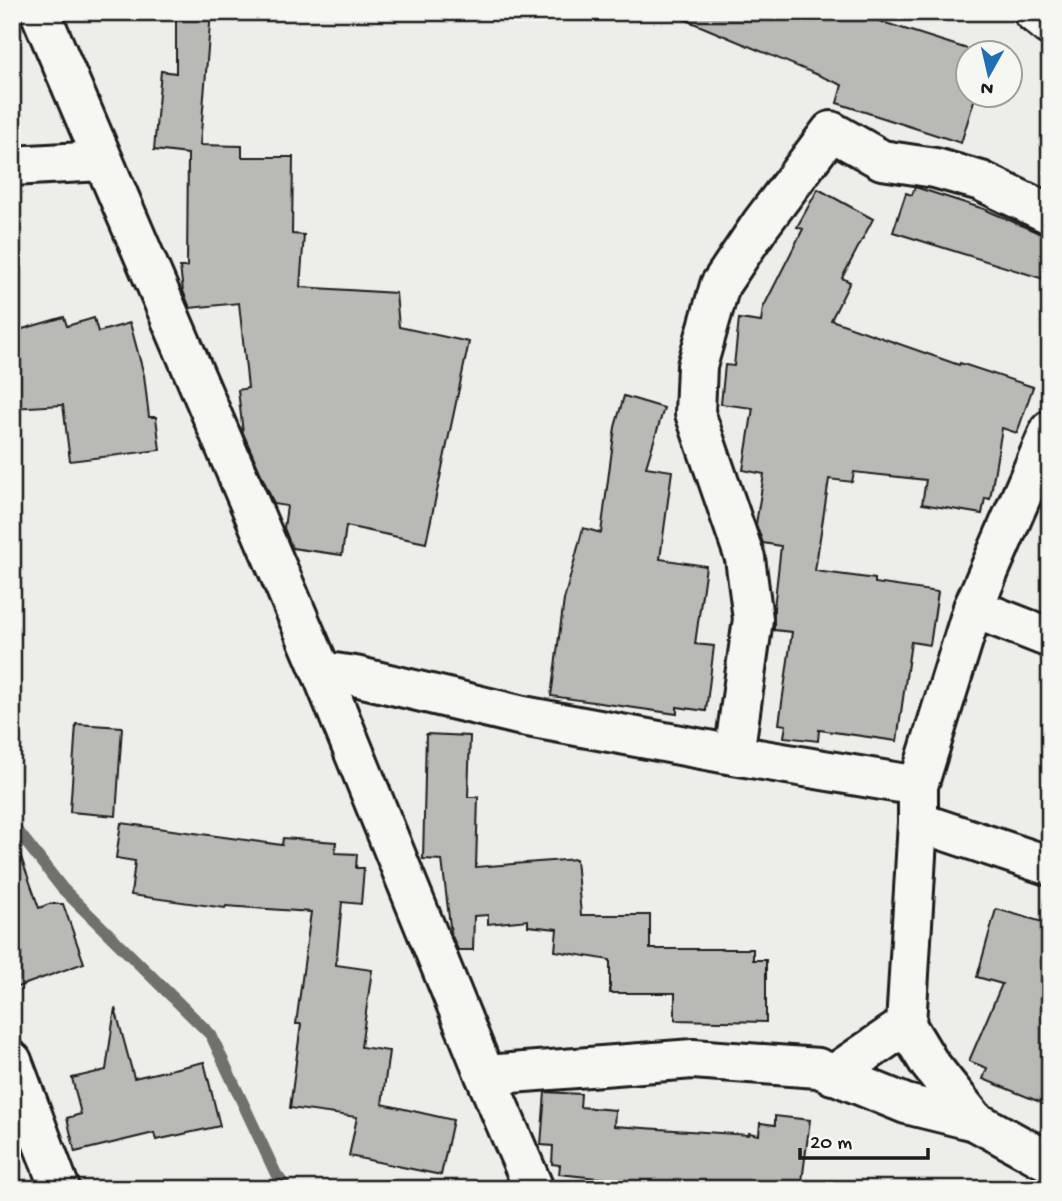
<svg xmlns="http://www.w3.org/2000/svg" width="1062" height="1201" viewBox="0 0 1062 1201" font-family="'Gochi Hand',sans-serif">
  <style>
    .lines { fill: none; stroke-linecap: round; stroke-linejoin: round }
    .stream { stroke: #6f6f6d; stroke-width: 12 }
    .building { fill: #b9b9b6; stroke: #1c1c1c; stroke-width: 2 }
    .minor-casing { stroke: #1c1c1c; stroke-width: 44 }
    .minor { stroke: #f6f6f2; stroke-width: 38 }
  </style>
  <rect width="100%" height="100%" fill="#edede9"/>
  <filter id="ink" filterUnits="userSpaceOnUse"><feTurbulence type="fractalNoise" baseFrequency=".0143" numOctaves="2"/><feDisplacementMap in="SourceGraphic" scale="14" xChannelSelector="R" yChannelSelector="G"/><feConvolveMatrix kernelMatrix="1 2 1 2 8 2 1 2 1" color-interpolation-filters="sRGB"/></filter>
  <g filter="url(#ink)">
    <g class="lines">
      <polyline class="stream" points="12,827 20,834 62,888 211,1035 276,1174 287,1189"/>
    </g>
    <g class="building">
      <polygon points="176,12 211,12 200,145 242,146 242,157 293,157 292,234 304,235 300,287 396,293 399,327 469,342 426,543 346,526 342,555 292,548 284,528 287,506 274,504 243,433 238,390 248,388 239,303 190,308 183,291 180,267 187,267 188,154 154,150 161,71 176,73"/>
      <polygon points="667,12 851,12 977,52 968,52 968,94 976,94 961,143 837,103 842,85"/>
      <polygon points="915,187 984,209 1041,234 1050,236 1050,281 893,232 906,193 912,195"/>
      <polygon points="818,189 873,219 842,278 850,282 831,320 959,365 960,363 1033,387 1017,433 1002,428 990,499 985,498 982,514 922,504 926,480 854,472 852,482 829,479 815,571 875,579 875,583 938,592 930,645 911,642 897,741 819,730 818,741 784,737 786,725 779,724 792,632 774,630 774,608 781,546 763,543 756,524 764,474 743,470 753,408 721,404 725,365 734,366 739,319 761,322 763,308 803,229 797,227"/>
      <polygon points="64,317 67,326 94,318 98,332 130,323 144,375 149,417 156,417 160,450 70,461 63,405 12,408 12,332"/>
      <polygon points="624,396 664,408 646,467 672,471 660,559 706,566 695,644 714,646 706,711 677,707 677,714 551,696 564,600 583,528 601,533 615,427"/>
      <polygon points="76,724 122,727 116,816 70,812"/>
      <polygon points="426,734 470,736 468,797 478,797 476,867 576,859 581,915 650,915 650,949 753,949 753,960 766,960 766,1022 675,1020 675,993 610,993 610,960 555,951 557,929 528,926 528,920 488,924 488,915 474,916 473,950 458,950 451,934 442,860 423,859"/>
      <polygon points="121,823 282,845 283,838 336,842 335,853 357,854 356,868 364,868 361,904 342,902 336,965 372,970 361,1047 389,1051 382,1104 453,1120 441,1175 349,1156 357,1117 290,1108 301,1024 296,1024 311,912 226,906 225,908 131,895 135,861 116,858"/>
      <polygon points="17,846 39,908 49,904 63,904 84,963 12,989 12,847"/>
      <polygon points="996,909 1050,924 1050,1106 983,1079 987,1068 969,1061 1002,984 977,977"/>
      <polygon points="115,1008 134,1078 204,1062 220,1126 156,1140 154,1133 75,1152 67,1118 81,1114 72,1078 106,1070"/>
      <polygon points="545,1092 581,1094 580,1107 615,1110 614,1126 749,1135 749,1133 759,1135 760,1123 775,1125 775,1116 810,1120 801,1189 703,1189 559,1174 560,1165 552,1164 553,1146 541,1145"/>
    </g>
    <g class="lines">
      <defs>
        <g id="minor">
          <polyline points="40,12 321,671 485,1075 534,1189"/>
          <polyline points="1033,12 1050,26"/>
          <polyline points="12,166 102,161"/>
          <polyline points="1050,430 973,608 918,786 918,822 906,1025 929,1063 975,1121 1050,1162"/>
          <polyline points="973,608 1050,638"/>
          <polyline points="321,671 355,676 523,716 734,755 918,786"/>
          <polyline points="734,755 753,619 745,558 695,413 697,366 720,285 761,224 831,131 882,160 935,168 981,181 1050,214"/>
          <polyline points="918,822 1050,866"/>
          <polyline points="12,1061 60,1189"/>
          <polyline points="485,1075 693,1059 818,1068 906,1104 975,1121"/>
          <polyline points="833,1075 906,1025"/>
        </g>
      </defs>
      <use href="#minor" class="minor-casing"/>
      <use href="#minor" class="minor"/>
    </g>
  </g>
  <rect width="1062" height="1201" fill="none" stroke="#f6f6f2" stroke-width="42"/>
  <rect x="21" y="21" width="1020" height="1159" fill="none" stroke="#1c1c1c" stroke-width="2.5" filter="url(#ink)"/>
  <g transform="translate(989 74) rotate(188)"><circle r="33" fill="#f6f6f2" stroke="#9f9f9c" stroke-width="2"/>
  <path d="M0-5L12 26L0 18L-12 26Z" fill="#1f6fb2"/>
  <text y="-10" font-size="19" font-weight="bold" text-anchor="middle" fill="#1c1c1c">N</text>
  </g>
  <path d="M800 1148v10h128v-10" fill="none" stroke="#1c1c1c" stroke-width="3.5"/>
  <text x="810" y="1148" font-size="21" fill="#1c1c1c" stroke="#f6f6f2" stroke-width="5" paint-order="stroke">20 m</text>
</svg>
